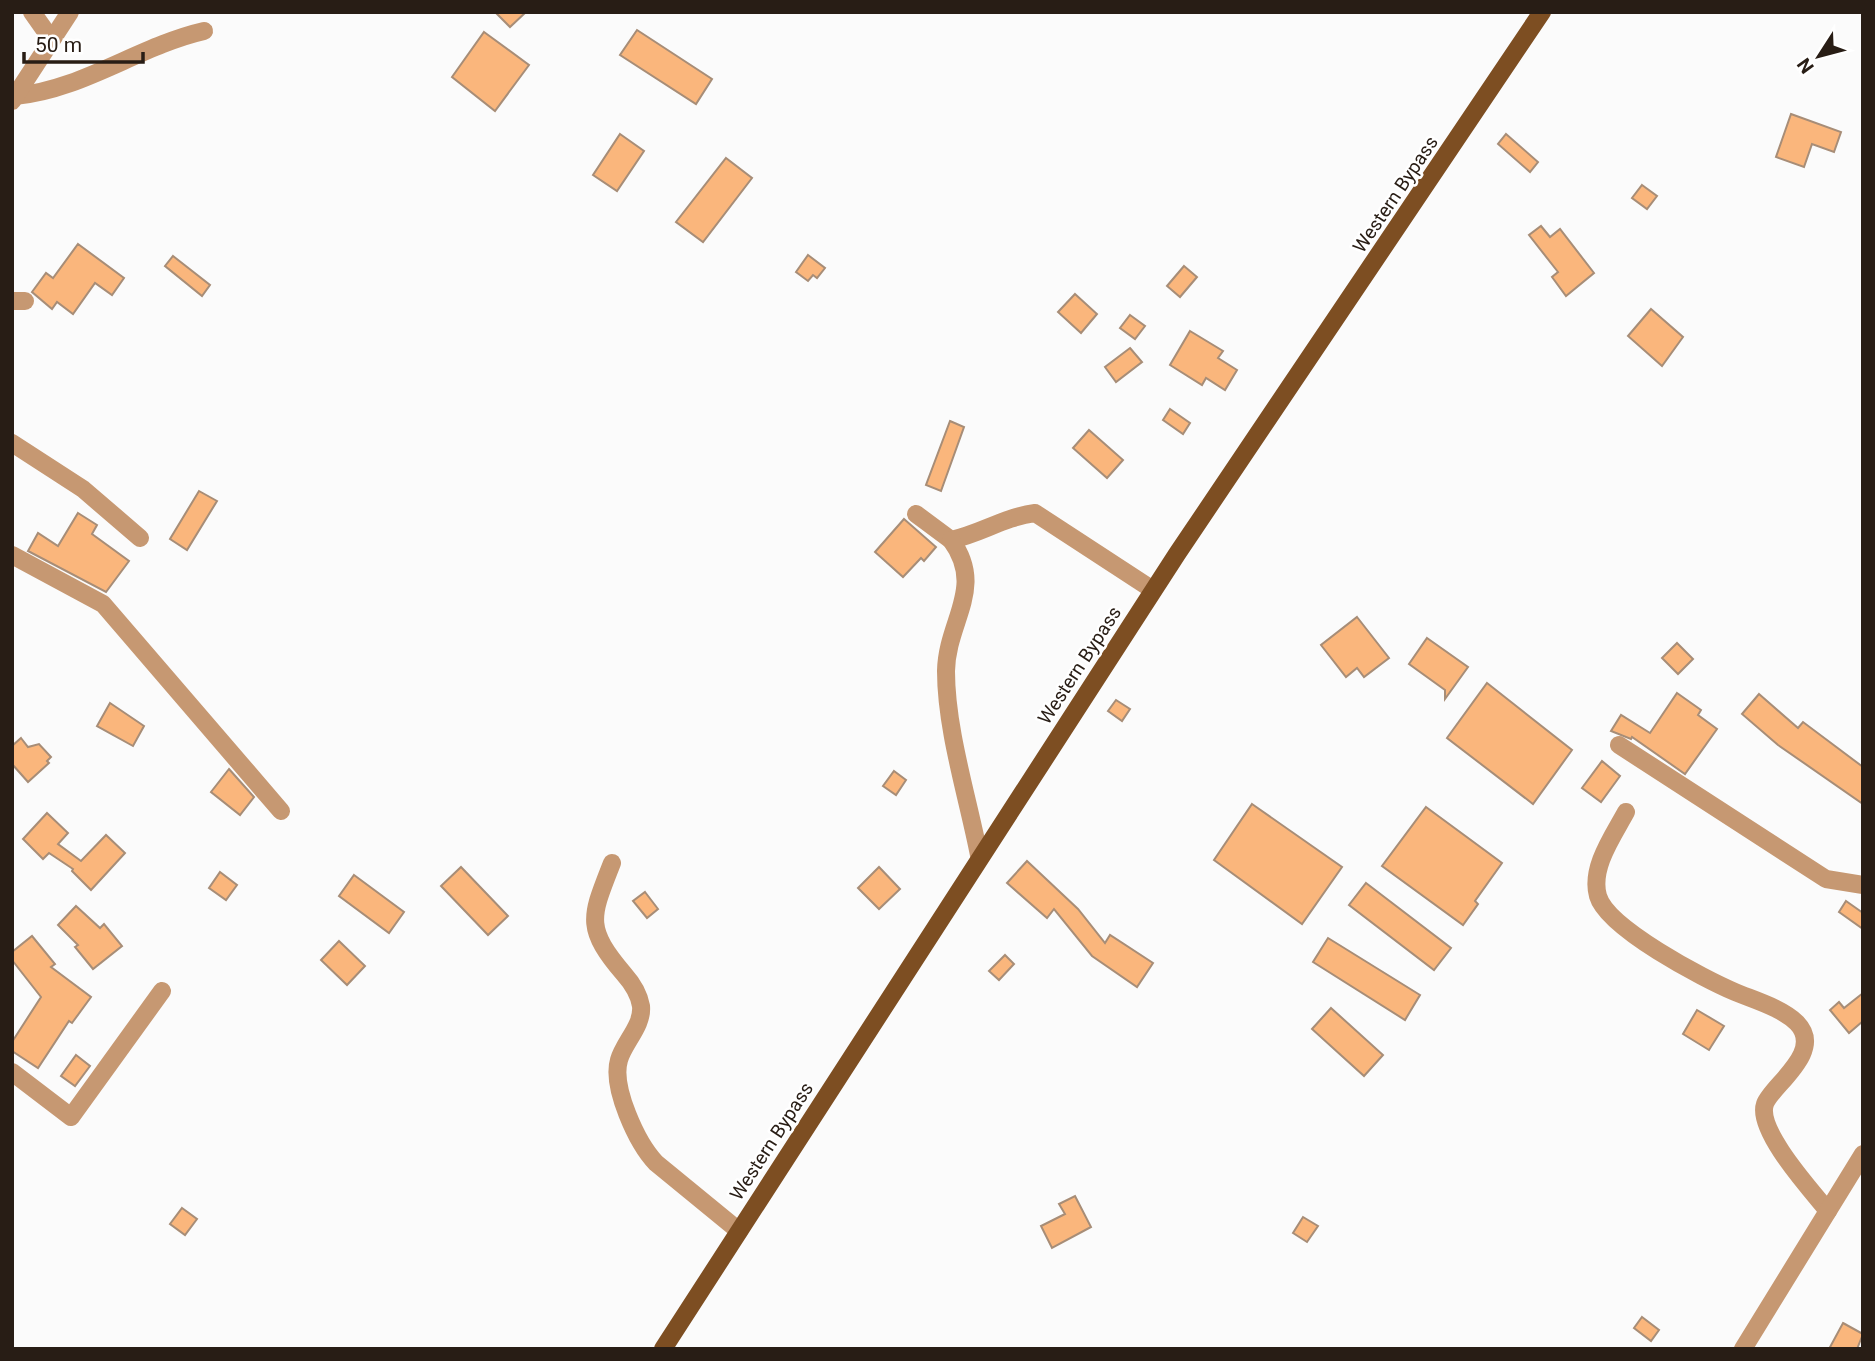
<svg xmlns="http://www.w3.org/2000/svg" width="1875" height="1361" viewBox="0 0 1875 1361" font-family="Roboto,sans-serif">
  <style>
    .building { fill: #fab67c; stroke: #a78d77; stroke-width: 2 }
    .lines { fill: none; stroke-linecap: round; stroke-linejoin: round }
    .minor { stroke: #c69872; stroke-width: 18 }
    .major { stroke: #7d4e22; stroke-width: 18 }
    .labels { text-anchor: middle; stroke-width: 5; stroke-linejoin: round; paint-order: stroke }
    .street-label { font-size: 19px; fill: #281d15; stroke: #fff }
  </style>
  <rect width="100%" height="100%" fill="#fbfbfb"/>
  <g class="building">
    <polygon points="495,12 526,12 510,27"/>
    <polygon points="637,30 712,79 696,104 620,55"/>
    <polygon points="484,32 529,65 495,111 452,77"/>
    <polygon points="1791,114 1841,132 1834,152 1812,144 1804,167 1776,157"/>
    <polygon points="620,134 644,151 617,191 593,175"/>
    <polygon points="1506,134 1538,162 1530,172 1498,144"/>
    <polygon points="726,158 752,178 703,242 676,222"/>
    <polygon points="1642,185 1657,196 1647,209 1632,198"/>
    <polygon points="1541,226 1550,237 1560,229 1594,273 1566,296 1552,277 1558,272 1529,235"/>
    <polygon points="78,244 124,278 112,295 95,283 73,314 57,302 52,309 32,292 46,273 53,278"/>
    <polygon points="808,255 825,268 817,278 813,275 808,281 796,272"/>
    <polygon points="173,256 210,285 202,296 165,266"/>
    <polygon points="1184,266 1197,277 1180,297 1167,286"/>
    <polygon points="1075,294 1097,314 1081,333 1058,312"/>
    <polygon points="1651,309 1683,337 1662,366 1628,336"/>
    <polygon points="1130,315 1145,326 1135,339 1120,328"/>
    <polygon points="1190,331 1223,351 1218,358 1237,370 1225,390 1206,378 1202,385 1170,365"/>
    <polygon points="1130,348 1142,362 1116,382 1105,367"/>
    <polygon points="1170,409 1190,423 1183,434 1163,420"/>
    <polygon points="950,421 964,427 941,491 926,485"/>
    <polygon points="1089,430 1123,460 1107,478 1073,448"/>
    <polygon points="199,491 217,501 187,550 170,539"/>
    <polygon points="78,513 97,525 92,534 129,561 106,592 28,551 38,533 58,546"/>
    <polygon points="904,519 936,547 924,561 921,558 903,577 875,552"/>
    <polygon points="1357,617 1389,658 1364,677 1357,668 1346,677 1321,645"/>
    <polygon points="1427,638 1468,667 1445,699 1445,690 1409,664"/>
    <polygon points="1677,643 1693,659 1678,674 1662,658"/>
    <polygon points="1487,683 1572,750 1533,804 1447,738"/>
    <polygon points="1677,693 1701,710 1698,715 1717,729 1685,774 1632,737 1631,739 1611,731 1621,715 1650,733"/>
    <polygon points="1759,694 1798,728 1803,722 1863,767 1863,804 1778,745 1742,714"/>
    <polygon points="1116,700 1130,709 1122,721 1108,711"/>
    <polygon points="110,703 144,726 133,746 97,726"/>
    <polygon points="21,738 28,747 39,744 51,757 47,761 49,763 28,782 12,764 12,746"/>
    <polygon points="1602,761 1620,776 1601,802 1582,788"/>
    <polygon points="229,769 254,797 240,815 211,792"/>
    <polygon points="894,771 906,780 896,795 883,786"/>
    <polygon points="1252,804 1342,867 1302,924 1214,860"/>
    <polygon points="1426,807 1502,863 1475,901 1478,904 1463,925 1382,866"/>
    <polygon points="47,813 68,833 58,844 81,861 106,835 125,853 91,890 72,871 73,869 49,853 43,859 23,839"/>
    <polygon points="1027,861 1078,909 1105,943 1110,935 1153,963 1137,987 1092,956 1054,909 1047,918 1007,883"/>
    <polygon points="461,867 508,916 488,935 441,886"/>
    <polygon points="879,867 900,889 879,909 858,888"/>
    <polygon points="220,872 237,885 226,900 209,888"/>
    <polygon points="354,875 404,912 389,933 339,896"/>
    <polygon points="1366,883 1451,948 1434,970 1349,905"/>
    <polygon points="645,892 658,909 647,918 633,901"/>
    <polygon points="1846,901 1863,913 1863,929 1839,912"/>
    <polygon points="76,906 100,928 104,924 122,946 93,969 75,947 78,945 58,925"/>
    <polygon points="32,936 55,964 51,967 91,997 72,1023 69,1021 38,1068 12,1051 12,1042 41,997 12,960 12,952"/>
    <polygon points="1328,938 1420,995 1405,1020 1313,962"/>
    <polygon points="339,941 365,966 347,985 321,960"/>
    <polygon points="1005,955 1014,964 999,980 989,971"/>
    <polygon points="1863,993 1863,1021 1849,1033 1830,1010 1839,1002 1844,1008"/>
    <polygon points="1331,1008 1383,1055 1364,1076 1312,1029"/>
    <polygon points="1697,1010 1724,1026 1709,1050 1683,1034"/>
    <polygon points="76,1055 90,1066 75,1086 61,1076"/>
    <polygon points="1075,1196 1091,1227 1052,1248 1041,1226 1065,1214 1059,1204"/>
    <polygon points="182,1208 197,1219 185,1235 170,1224"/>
    <polygon points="1303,1217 1318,1226 1307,1242 1293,1233"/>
    <polygon points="1642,1317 1659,1330 1651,1341 1634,1328"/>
    <polygon points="1843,1323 1863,1334 1857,1349 1829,1349"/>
  </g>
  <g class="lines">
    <g class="minor">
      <polyline points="32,12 51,39"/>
      <path d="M15 96C82 90 139 46 204 31"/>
      <polyline points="12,101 70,12"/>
      <polyline points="12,301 25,301"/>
      <polyline points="12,443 83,489 140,538"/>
      <path d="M916 514 951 540C980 534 1004 517 1035 513L1153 590"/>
      <path d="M951 540C986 588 947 620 946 671 946 730 968 798 979 855"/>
      <polyline points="12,555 103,604 281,811"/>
      <polyline points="1619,745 1826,879 1863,885"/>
      <path d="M1626 812C1613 836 1590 868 1598 896 1607 928 1704 979 1735 992 1754 1000 1782 1008 1797 1023 1825 1052 1771 1086 1765 1104 1756 1130 1811 1190 1828 1211"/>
      <path d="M612 863C591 917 584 927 624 974 632 983 639 994 641 1006 643 1026 624 1042 619 1060 611 1087 637 1143 656 1163L739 1231"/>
      <polyline points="12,1072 71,1117 162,991"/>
      <polyline points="1743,1349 1863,1154"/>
    </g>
    <polyline class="major" points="663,1349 1177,554 1542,12"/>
  </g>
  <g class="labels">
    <g class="street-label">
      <text transform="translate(1395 194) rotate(-56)" y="7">Western Bypass</text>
      <text transform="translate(1079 665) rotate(-57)" y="7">Western Bypass</text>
      <text transform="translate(771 1141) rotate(-57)" y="7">Western Bypass</text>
    </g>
  </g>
  <rect width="1875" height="1361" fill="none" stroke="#281d15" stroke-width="28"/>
  <g transform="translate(1819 56) rotate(234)" stroke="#ffffff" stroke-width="5" paint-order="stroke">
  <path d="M0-5L12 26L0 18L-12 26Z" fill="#281d15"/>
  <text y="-10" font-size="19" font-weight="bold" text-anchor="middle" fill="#281d15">N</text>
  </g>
  <path d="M24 52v10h119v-10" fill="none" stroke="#281d15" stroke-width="3.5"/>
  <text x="35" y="52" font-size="21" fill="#281d15" stroke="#ffffff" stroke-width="5" paint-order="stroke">50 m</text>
</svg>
